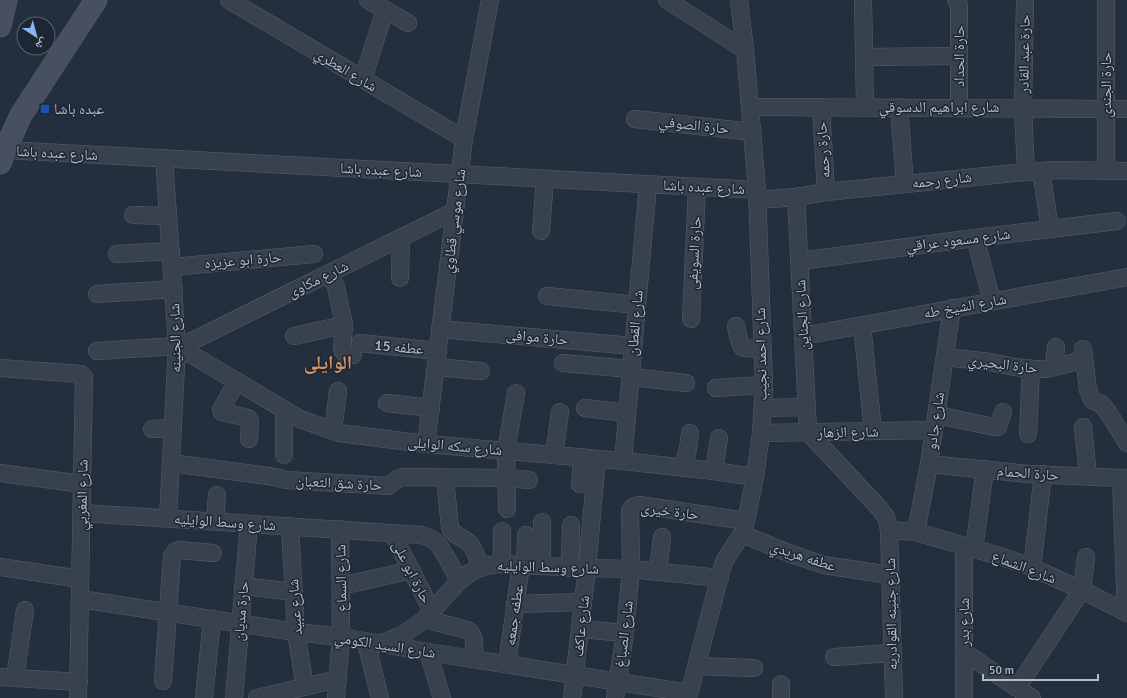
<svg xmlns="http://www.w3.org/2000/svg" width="1127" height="698" viewBox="0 0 1127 698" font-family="Signika,'Noto Naskh Arabic',sans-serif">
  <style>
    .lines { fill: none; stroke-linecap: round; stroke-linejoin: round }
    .minor-casing { stroke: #565f6c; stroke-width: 18 }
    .secondary-casing { stroke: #565f6c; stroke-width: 23 }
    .minor { stroke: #38414e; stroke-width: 17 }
    .secondary { stroke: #465061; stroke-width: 22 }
    .transit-dot { fill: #1a4fb4; stroke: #1d2633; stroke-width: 1.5 }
    .labels { text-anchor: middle; stroke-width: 3; stroke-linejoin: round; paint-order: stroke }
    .street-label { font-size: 15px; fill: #b4bcc9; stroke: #1d2633 }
    .poi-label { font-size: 15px; fill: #b4bcc9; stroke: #1d2633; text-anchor: start }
    .district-label { font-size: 19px; font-weight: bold; fill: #d59563; stroke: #1d2633 }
  </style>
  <rect width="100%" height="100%" fill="#242f3e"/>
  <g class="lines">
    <defs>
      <g id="minor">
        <polyline points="229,0 464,139"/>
        <polyline points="368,0 408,23"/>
        <polyline points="667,0 745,50"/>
        <polyline points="863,0 865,107"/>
        <polyline points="956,0 959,5 959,108"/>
        <polyline points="1025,0 1023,108 1026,172"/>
        <polyline points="1106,0 1106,171"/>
        <polyline points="864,57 959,56"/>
        <polyline points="363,79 385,10"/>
        <polyline points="751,107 1127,109"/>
        <polyline points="821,107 826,192"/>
        <polyline points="899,107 905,184"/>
        <polyline points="635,119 753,132"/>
        <polyline points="5,150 757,190"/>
        <polyline points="164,158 177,346 168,518"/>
        <polyline points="1041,171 1050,229"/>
        <polyline points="796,197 808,432 880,509 886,517 889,530 894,698"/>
        <polyline points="757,200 796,197 826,192 1026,172 1054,170 1127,171"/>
        <polyline points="133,215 168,216"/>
        <polyline points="541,231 545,179"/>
        <polyline points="975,238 992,301"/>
        <polyline points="117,254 171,251"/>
        <polyline points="800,261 975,238 1117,221"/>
        <polyline points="172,267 314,254"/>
        <polyline points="327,275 334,282 336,287 344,325 342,349 345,354 353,355"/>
        <polyline points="400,278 401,238"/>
        <polyline points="97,294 174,289"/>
        <polyline points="547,296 637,305"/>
        <polyline points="691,319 697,187"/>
        <polyline points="862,325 873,431"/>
        <path d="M736 326C738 334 738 342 743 348L762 349"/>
        <polyline points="440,329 633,346"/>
        <polyline points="294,336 344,325"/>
        <polyline points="803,336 1127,277"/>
        <polyline points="360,343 438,351"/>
        <polyline points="180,347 455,211"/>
        <polyline points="1083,349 1088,390 1092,400 1101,404 1108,412 1127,443"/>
        <polyline points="97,351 177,346 300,419 339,433 426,444 623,461 714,471 755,477"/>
        <polyline points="945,357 990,362 1014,367 1035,369 1046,369 1084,360"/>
        <polyline points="563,363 631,369"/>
        <polyline points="436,367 481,371"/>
        <polyline points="1054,367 1056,347"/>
        <polyline points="0,368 81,374 84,377 78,698"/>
        <polyline points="631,377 686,383"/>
        <polyline points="237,381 221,410 222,412 248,418 250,421 249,439"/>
        <polyline points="716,388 764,385"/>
        <polyline points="387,403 431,408"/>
        <polyline points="585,408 627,413"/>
        <polyline points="763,408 807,407"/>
        <polyline points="284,409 284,455"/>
        <polyline points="937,415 994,427 998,427 1003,412"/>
        <polyline points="1083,427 1088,476"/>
        <polyline points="152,429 173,428"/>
        <polyline points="333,431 338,391"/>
        <polyline points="761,433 934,430"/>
        <polyline points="1028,434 1031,369"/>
        <polyline points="426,444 464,139 490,0"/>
        <polyline points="554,455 560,412"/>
        <polyline points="623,461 648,185"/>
        <polyline points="171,463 275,477 286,480 389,486 397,479 402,477 507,478 529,480"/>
        <polyline points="929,464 1029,474 1121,478 1127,478"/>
        <path d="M682 468C687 456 689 446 690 433"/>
        <polyline points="714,471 719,438"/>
        <polyline points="0,473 82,484"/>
        <path d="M445 478 450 528C453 536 464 537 470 544 475 550 478 560 481 568"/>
        <polyline points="1121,478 1126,613"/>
        <polyline points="580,484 582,457"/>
        <polyline points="507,509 506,451 516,393"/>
        <path d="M82 513 421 535C426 537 431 538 436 542 444 550 453 570 459 581"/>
        <polyline points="215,521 217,495"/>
        <polyline points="542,522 542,566"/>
        <polyline points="290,526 296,632 305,687"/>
        <polyline points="889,530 916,532 996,555 1026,565 1082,590 1127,613"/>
        <polyline points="916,532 929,464 952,308"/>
        <polyline points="392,533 432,611"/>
        <polyline points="742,534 791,554 824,565 890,575"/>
        <polyline points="964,546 964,698"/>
        <polyline points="974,549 985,469"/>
        <polyline points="502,564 502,531"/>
        <polyline points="525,565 526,535"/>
        <polyline points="0,567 80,579"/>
        <polyline points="570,568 571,525"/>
        <polyline points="1032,568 1043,474"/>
        <polyline points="658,571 662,537"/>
        <polyline points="243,586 294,592"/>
        <polyline points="341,586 412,570"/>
        <polyline points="80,599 296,632 341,637 428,652 689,693"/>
        <polyline points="515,604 583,602"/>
        <path d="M425 619 467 630C477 635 474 649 474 659"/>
        <polyline points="580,629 625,633"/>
        <polyline points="366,642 380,698"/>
        <polyline points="381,644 404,634 425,619 459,581 471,572 484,566 498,564 587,568 631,569 720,578"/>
        <polyline points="428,652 442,698"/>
        <polyline points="964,652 1032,698"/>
        <polyline points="834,657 892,653"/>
        <polyline points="507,664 521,565"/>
        <polyline points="696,666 754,668"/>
        <polyline points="0,677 79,682"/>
        <polyline points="15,678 25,610"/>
        <polyline points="163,681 172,556 176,551 179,550 213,553"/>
        <polyline points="1017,688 1082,590 1086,557"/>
        <polyline points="204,698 212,619"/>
        <polyline points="234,698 249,524"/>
        <polyline points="257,698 338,679"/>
        <polyline points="336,698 341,637 340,529"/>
        <polyline points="572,698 587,568 597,459"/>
        <path d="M615 698 625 633 631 569 630 511C632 507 635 505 640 505L746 521"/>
        <polyline points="688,698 722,568 725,560 742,534 746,521 755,477 761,433 764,385 757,190 745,50 739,0"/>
        <polyline points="781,698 781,684"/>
      </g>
      <g id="secondary">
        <polyline points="0,26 6,0"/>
        <polyline points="0,163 5,150 21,115 96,0"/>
      </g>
    </defs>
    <use href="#minor" class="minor-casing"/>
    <use href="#secondary" class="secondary-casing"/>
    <use href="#minor" class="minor"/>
    <use href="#secondary" class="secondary"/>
  </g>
  <rect class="transit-dot" x="40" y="104" width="10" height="10" rx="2"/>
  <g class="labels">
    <g class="street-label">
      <text transform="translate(1024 54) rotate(-89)" y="5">حارة عبد القادر</text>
      <text transform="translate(959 56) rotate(-90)" y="5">حارة الحداد</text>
      <text transform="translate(346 70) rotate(31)" y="5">شارع العطري</text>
      <text transform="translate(1106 85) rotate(-90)" y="5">حارة الجندى</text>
      <text x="939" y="112">شارع ابراهيم الدسوقي</text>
      <text transform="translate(694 125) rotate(6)" y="5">حارة الصوفي</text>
      <text transform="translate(823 150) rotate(-94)" y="5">حارة رحمه</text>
      <text transform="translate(57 153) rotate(3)" y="5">شارع عبده باشا</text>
      <text transform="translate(381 170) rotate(3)" y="5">شارع عبده باشا</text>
      <text transform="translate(942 180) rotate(-6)" y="5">شارع رحمه</text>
      <text transform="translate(704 187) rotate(3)" y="5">شارع عبده باشا</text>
      <text transform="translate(454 221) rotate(-83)" y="5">شارع موسي قطاوي</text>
      <text transform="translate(958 240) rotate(-7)" y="5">شارع مسعود عراقي</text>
      <text transform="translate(694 253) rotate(-87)" y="5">حارة السويفى</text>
      <text transform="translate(243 260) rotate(-5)" y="5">حارة ابو عزيزه</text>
      <text transform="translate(318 279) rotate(-26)" y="5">شارع مكاوى</text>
      <text transform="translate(965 306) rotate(-10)" y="5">شارع الشيخ طه</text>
      <text transform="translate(802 315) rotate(-93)" y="5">شارع الجناين</text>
      <text transform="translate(635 323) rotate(-85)" y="5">شارع القطان</text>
      <text transform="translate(537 337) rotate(5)" y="5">حارة موافى</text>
      <text transform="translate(175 338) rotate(-91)" y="5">شارع الجنينه</text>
      <text transform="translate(399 347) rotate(5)" y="5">عطفه 15</text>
      <text transform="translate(761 354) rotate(-91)" y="5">شارع احمد نجيب</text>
      <text transform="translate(1003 364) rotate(7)" y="5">حارة البحيري</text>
      <text transform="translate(935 421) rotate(-82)" y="5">شارع جادو</text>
      <text transform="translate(848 432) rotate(-1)" y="5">شارع الزهار</text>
      <text transform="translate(455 446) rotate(5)" y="5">شارع سكه الوايلى</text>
      <text transform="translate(1028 473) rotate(4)" y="5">حارة الحمام</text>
      <text transform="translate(339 483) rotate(3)" y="5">حارة شق الثعبان</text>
      <text transform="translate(82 495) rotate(-89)" y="5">شارع المغربي</text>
      <text transform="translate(670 511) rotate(7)" y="5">حارة خيرى</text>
      <text transform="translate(225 522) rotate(4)" y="5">شارع وسط الوايليه</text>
      <text transform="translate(803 556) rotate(18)" y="5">عطفه هريدي</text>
      <text transform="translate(548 567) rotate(2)" y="5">شارع وسط الوايليه</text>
      <text transform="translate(1024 567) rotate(21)" y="5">شارع الشماع</text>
      <text transform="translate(412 572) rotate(63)" y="5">حارة ابو على</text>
      <text transform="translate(341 578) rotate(-91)" y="5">شارع السماع</text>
      <text transform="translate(295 607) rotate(-94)" y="5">شارع عبيد</text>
      <text transform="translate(241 611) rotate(-85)" y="5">حارة مديان</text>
      <text transform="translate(891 614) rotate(-91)" y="5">شارع جنينه القوادريه</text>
      <text transform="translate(514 615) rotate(-82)" y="5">عطفه جمعه</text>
      <text transform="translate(964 622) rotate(-90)" y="5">شارع بدر</text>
      <text transform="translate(581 626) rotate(-84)" y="5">شارع عاكف</text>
      <text transform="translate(624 634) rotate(-83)" y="5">شارع الصباغ</text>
      <text transform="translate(385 645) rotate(9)" y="5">شارع السيد الكومي</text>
    </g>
    <g class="poi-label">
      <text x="54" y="114">عبده باشا</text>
    </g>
    <g class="district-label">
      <text x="328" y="369">الوايلى</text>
    </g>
  </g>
  <g transform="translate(36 36) rotate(144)"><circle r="19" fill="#1d2633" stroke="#59626f"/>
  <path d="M0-3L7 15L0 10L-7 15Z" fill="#8ab4f8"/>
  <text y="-6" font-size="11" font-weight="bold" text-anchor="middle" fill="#b4bcc9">ش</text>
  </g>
  <path d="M983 674v6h115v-6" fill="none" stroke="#b4bcc9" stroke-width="2"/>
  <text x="989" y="674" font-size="12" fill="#b4bcc9" stroke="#1d2633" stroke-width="3" paint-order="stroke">50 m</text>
</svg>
